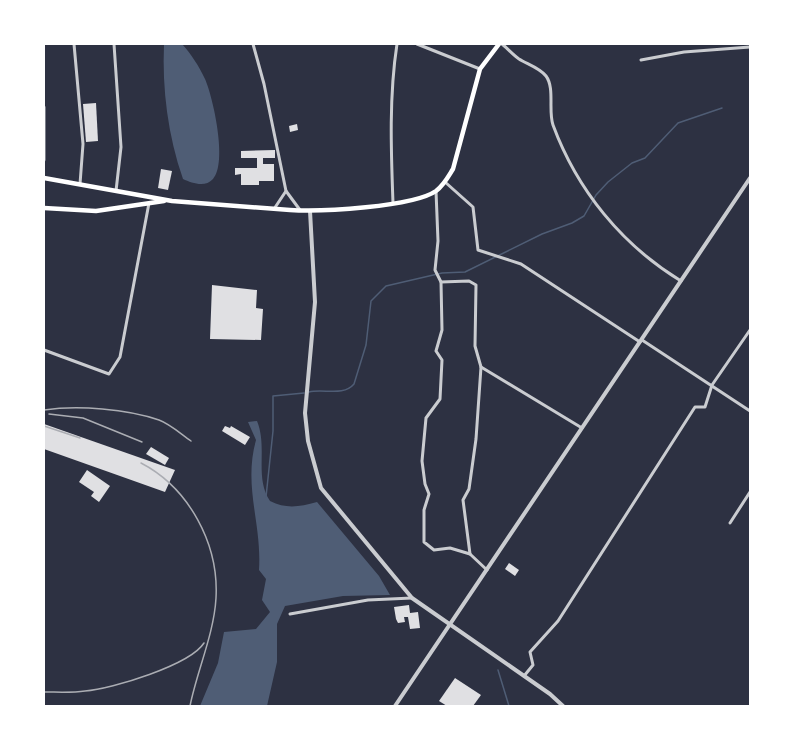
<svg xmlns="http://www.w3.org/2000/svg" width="794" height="750" viewBox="0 0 794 750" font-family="'Nunito Sans',sans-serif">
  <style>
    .water { fill: #4f5d75 }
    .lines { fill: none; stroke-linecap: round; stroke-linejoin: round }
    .stream { stroke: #4f5d75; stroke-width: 1.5 }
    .building { fill: #e0e0e3 }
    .minor { stroke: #caccd0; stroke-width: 3 }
    .tertiary { stroke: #caccd0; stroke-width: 4 }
    .secondary { stroke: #fff; stroke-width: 4.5 }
    .rail { stroke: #abadb3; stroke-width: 1.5 }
  </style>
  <rect width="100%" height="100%" fill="#2d3142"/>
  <g class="water">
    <path d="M164 44H182C191 54 199 66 205 79 213 97 228 163 213 179 205 188 192 183 183 179 168 136 162 89 164 44Z"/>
    <path d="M257 421C268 448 254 477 270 501 286 509 299 507 317 502L379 576 390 595 343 596 285 606 277 624V662L267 706H200L218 663 224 632 256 629 270 612 262 600 266 579 259 570C262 523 243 487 256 440L248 422Z"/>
  </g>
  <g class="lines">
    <g class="stream">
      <path d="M309 392C323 388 343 397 354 384L366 345 371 301 386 286 442 273 465 272 542 234 572 223 584 216 596 195 608 182 632 163 645 158 678 123 722 108"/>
      <polyline points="266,497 273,431 273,396 304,393"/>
      <polyline points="498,670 509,706"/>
    </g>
  </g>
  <g class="building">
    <polygon points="96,103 98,141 86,142 83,104"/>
    <polygon points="297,124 298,130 290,132 289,126"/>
    <polygon points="275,150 275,158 263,158 263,164 274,164 274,181 259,181 259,185 241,185 241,174 235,175 235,168 257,168 257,158 241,158 241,151"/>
    <polygon points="161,169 172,171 168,190 158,188"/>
    <polygon points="212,285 257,290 256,308 263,309 261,340 210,339"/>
    <polygon points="44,424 175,470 165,492 44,449"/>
    <polygon points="225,426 230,428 231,426 250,437 245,445 222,431"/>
    <polygon points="151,447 169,458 165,465 146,454"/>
    <polygon points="87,470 110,486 99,502 91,496 94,492 79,482"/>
    <polygon points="509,563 519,570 515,576 505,569"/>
    <polygon points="409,605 410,613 418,612 420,628 410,629 408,617 404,617 405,622 398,623 396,619 394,607"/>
    <polygon points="455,678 481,695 473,706 447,706 439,701"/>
  </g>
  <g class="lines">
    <g class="minor">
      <polyline points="74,44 83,144 80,184"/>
      <polyline points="114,44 121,147 116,191"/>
      <polyline points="253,44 264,84 286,191 300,210"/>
      <polyline points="417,44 480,69"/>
      <path d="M502 44C507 48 513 55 519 59 527 64 540 68 546 76 555 88 548 111 553 125 577 190 622 245 681 281"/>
      <polyline points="641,60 684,52 750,47"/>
      <polyline points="44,107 44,160"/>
      <polyline points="445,182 473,207 478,250 521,264 640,342"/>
      <polyline points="436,191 438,241 435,270 441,282 442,330 436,351 442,360 440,399 426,418 422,461 425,484 429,494 424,510 424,542 434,550 450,548 470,554"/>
      <path d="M393 203C391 150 389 96 397 44"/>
      <polyline points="274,209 286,191"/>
      <polyline points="441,282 469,281 476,285 475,346 481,367 476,439 469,489 463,500 470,554 487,570"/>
      <polyline points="642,340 750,411"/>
      <polyline points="44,350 109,374 120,357 149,203"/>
      <polyline points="481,367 582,428"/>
      <polyline points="730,523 750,492"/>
      <polyline points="290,614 368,600 412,598"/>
      <polyline points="524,676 533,665 530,652 558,621 695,407 705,407 712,385 750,330"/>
    </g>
    <g class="tertiary">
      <polyline points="310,211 315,302 305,413 308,441 321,488 412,598 550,694 563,706"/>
      <polyline points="395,706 750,178"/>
    </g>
    <g class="secondary">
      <path d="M44 178 172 201 290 210C320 212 413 207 436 191 444 185 448 177 453 169L480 69 499 44"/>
      <polyline points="44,208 96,211 164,201"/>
    </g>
    <g class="rail">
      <path d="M44 410C78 405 127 409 159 420 170 424 181 434 191 441"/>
      <polyline points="49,414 83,418 142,442"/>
      <polyline points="44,426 80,438"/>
      <path d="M141 463C189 488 219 544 216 598 214 634 197 671 190 706"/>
      <path d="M44 692C57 692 72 693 85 691 112 689 190 665 204 643"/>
    </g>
  </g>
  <rect width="794" height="750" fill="none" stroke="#ffffff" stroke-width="90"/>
</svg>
